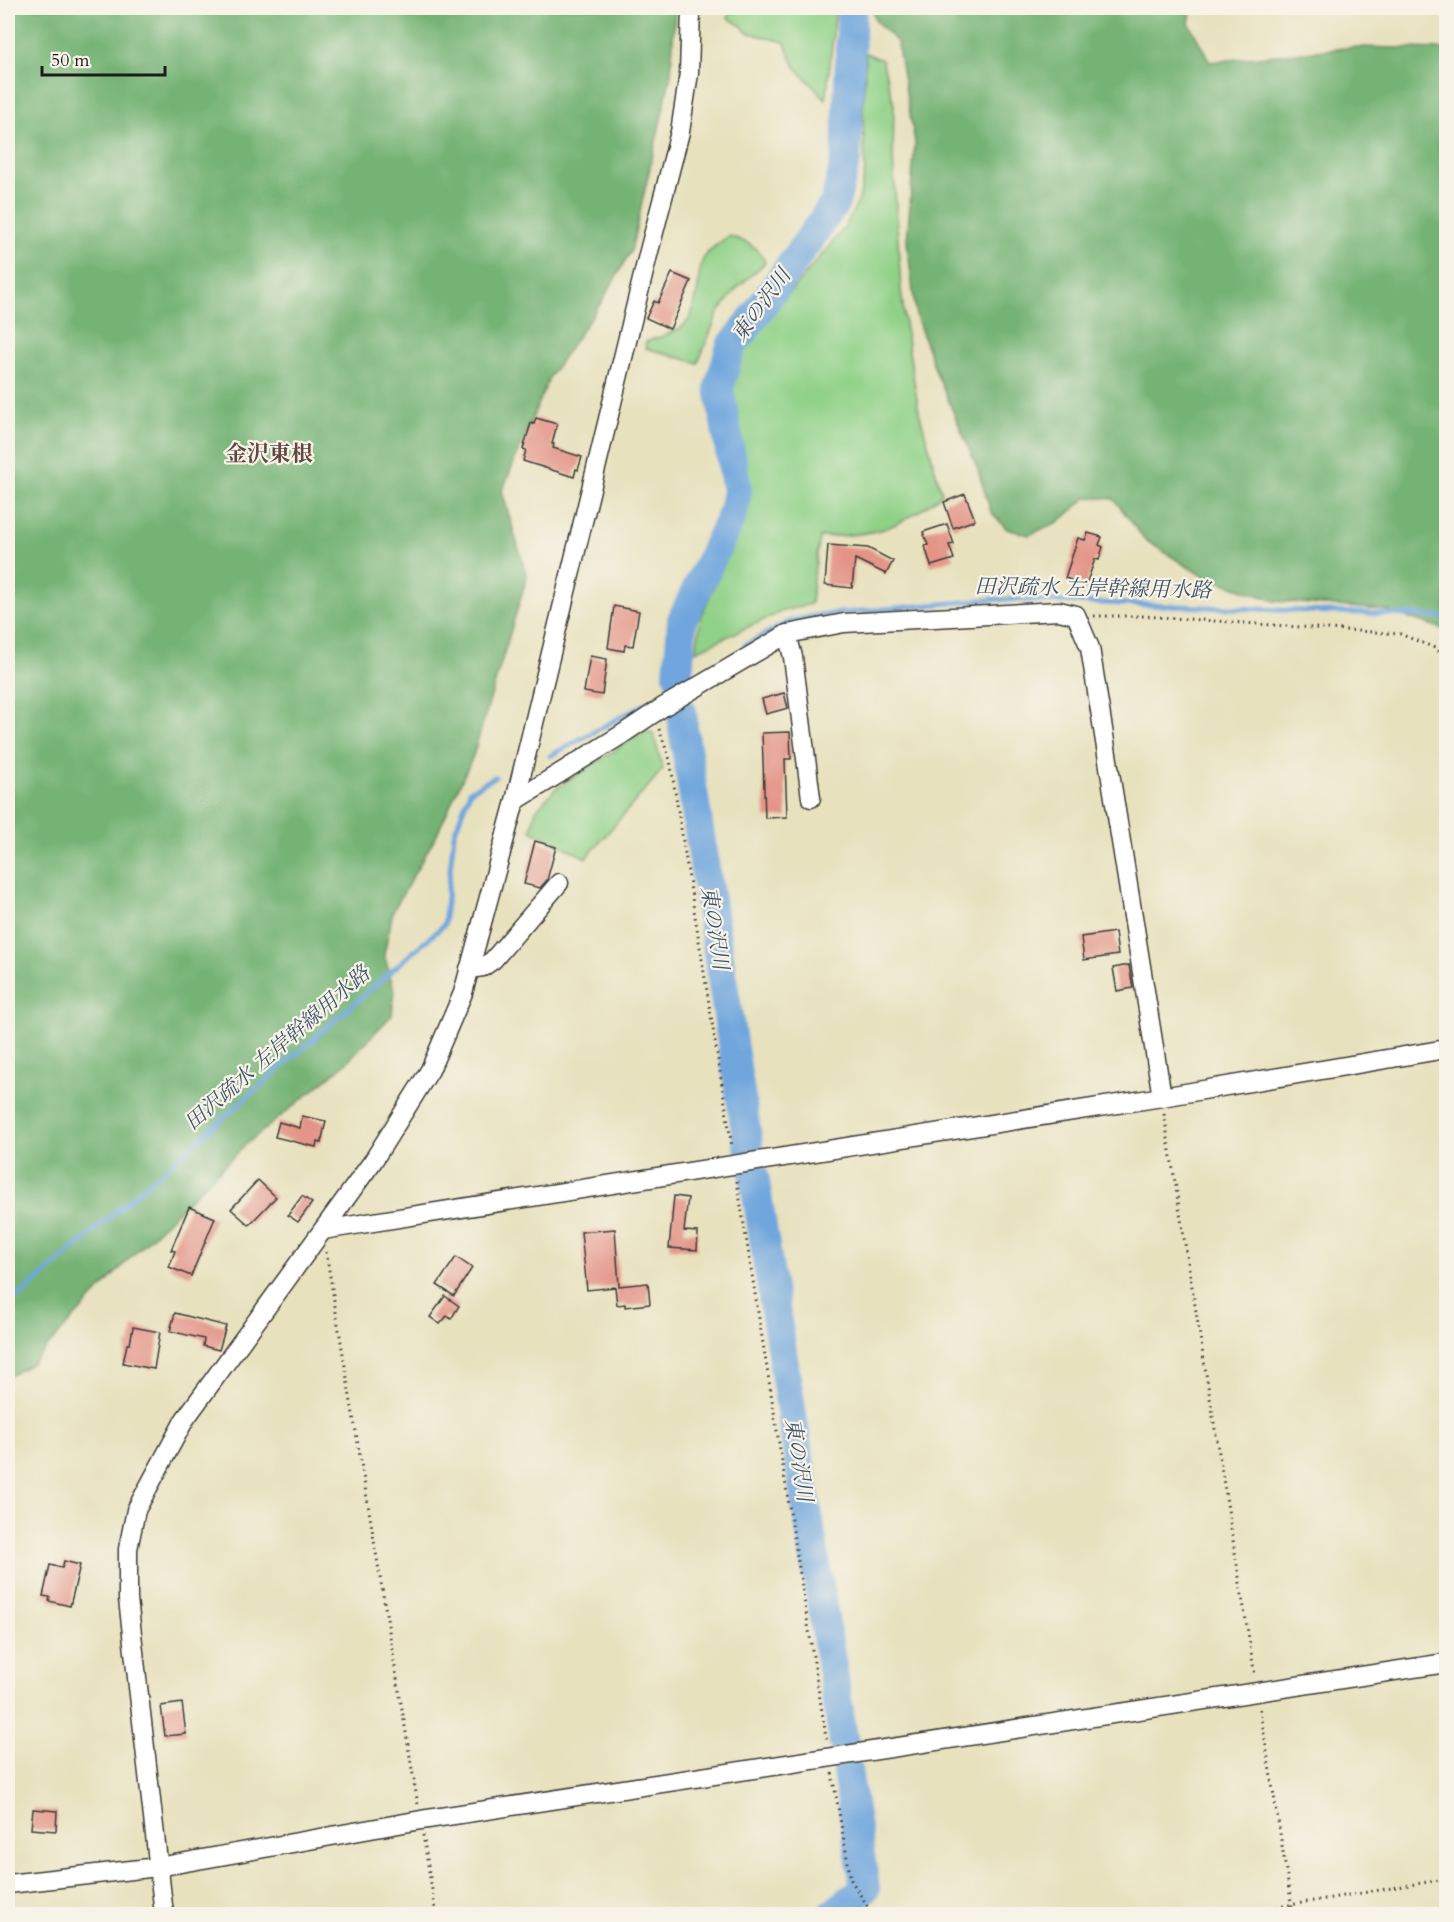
<svg xmlns="http://www.w3.org/2000/svg" width="1454" height="1922" viewBox="0 0 1454 1922" font-family="Cardo,'Noto Serif JP',serif">
  <style>
    .green { fill: #90d188; stroke: #567652; stroke-width: 1.5 }
    .forest { fill: #74b374; stroke: #486848; stroke-width: 1.5 }
    .lines { fill: none; stroke-linecap: round; stroke-linejoin: round }
    .stream { stroke: #6fa6dd; stroke-width: 5 }
    .river { stroke: #6fa6dd; stroke-width: 30 }
    .building { fill: #e39487 }
    .minor-casing { stroke: #3b3a34; stroke-width: 21 }
    .path { stroke: #3b3a34; stroke-width: 3; stroke-dasharray: 1.5 4.5; stroke-linecap: butt }
    .minor { stroke: #fff; stroke-width: 18 }
    .labels { text-anchor: middle; stroke-width: 4.5; stroke-linejoin: round; paint-order: stroke }
    .water-label { font-size: 21px; font-style: italic; fill: #3d5369; stroke: #f7f3e8 }
    .quarter-label { font-size: 22px; font-weight: bold; fill: #624641; stroke: #f7f3e8 }
  </style>
  <rect width="100%" height="100%" fill="#f7f3e8"/>
  <filter id="ink" filterUnits="userSpaceOnUse"><feTurbulence type="fractalNoise" baseFrequency=".0167" numOctaves="2"/><feDisplacementMap in="SourceGraphic" scale="12" xChannelSelector="R" yChannelSelector="G"/><feConvolveMatrix kernelMatrix="1 2 1 2 8 2 1 2 1" color-interpolation-filters="sRGB"/></filter>
  <filter id="wash" filterUnits="userSpaceOnUse"><feTurbulence type="fractalNoise" baseFrequency=".008" numOctaves="4" result="noise"/><feDisplacementMap in="SourceGraphic" scale="24" xChannelSelector="R" yChannelSelector="G"/><feGaussianBlur stdDeviation="1.35" result="paint"/><feColorMatrix in="noise" values="0 0 0 0 0 0 0 0 0 0 0 0 0 0 0 0 0 1.4 0 .05"/><feComposite in="paint" operator="in"/></filter>
  <g filter="url(#wash)">
    <rect width="100%" height="100%" fill="#e8e1be"/>
    <g class="green">
      <polygon points="730,8 836,8 826,99 795,67 784,42 746,32 743,27 728,18"/>
      <path d="M866 53 882 60 894 104 893 158 901 290 907 339 919 412 942 494C897 531 877 534 820 537L813 579 811 604 783 611 696 651 701 616 743 522 747 506 749 479 734 408 733 386 738 361 755 334 844 228 859 200 865 171 863 113Z"/>
      <path d="M729 236C744 241 760 246 765 263L736 289 718 313 698 363 645 348 646 342C660 336 679 333 688 321 691 318 692 312 693 308 707 269 686 264 729 236Z"/>
      <polygon points="645,731 653,733 663,769 586,858 531,830 536,810 555,789"/>
    </g>
    <g class="forest">
      <polygon points="8,8 675,8 671,75 631,251 602,301 550,376 502,491 527,577 473,756 436,836 393,911 384,954 394,990 392,1015 344,1065 243,1147 128,1260 31,1364 8,1377"/>
      <polygon points="872,8 1192,8 1189,23 1210,62 1355,47 1446,49 1446,630 1385,610 1275,601 1201,575 1145,540 1114,499 1088,497 1058,522 1029,535 1007,529 991,512 977,467 936,372 916,316 907,241 915,142 897,42 876,21"/>
    </g>
    <g class="lines">
      <g class="stream">
        <polyline points="745,645 791,621 820,615 995,599 1436,616 1446,619"/>
        <polyline points="550,756 650,701"/>
        <polyline points="8,1306 444,925 454,834 470,791 495,777"/>
      </g>
      <g class="river">
        <polyline points="678,675 682,620 733,513 737,491 719,387 731,346 744,331 835,203 846,159 852,8"/>
        <polyline points="682,712 683,728 748,1144"/>
        <polyline points="754,1176 844,1743"/>
        <polyline points="833,1914 865,1888 847,1770"/>
      </g>
    </g>
    <g id="blocks">
      <g class="building">
        <polygon points="672,273 691,281 670,329 646,318 654,301 658,303"/>
        <polygon points="536,418 557,424 552,444 554,444 553,448 582,457 578,470 576,469 574,477 523,461 526,450 523,449 531,423 534,424"/>
        <polygon points="965,494 975,520 953,528 944,502"/>
        <polygon points="947,524 954,544 949,545 954,559 931,566 925,546 928,545 923,532"/>
        <polygon points="1088,533 1102,537 1099,545 1103,547 1099,560 1095,559 1086,585 1065,578 1078,538 1085,540"/>
        <polygon points="828,545 868,548 893,561 886,574 855,559 852,588 825,585"/>
        <polygon points="614,606 639,611 633,646 625,645 624,651 608,648"/>
        <polygon points="590,656 607,659 602,695 584,692"/>
        <polygon points="784,693 788,708 766,714 762,699"/>
        <polygon points="790,732 791,759 785,759 787,817 765,818 762,733"/>
        <polygon points="535,841 556,847 547,880 540,888 524,884"/>
        <polygon points="1115,932 1118,955 1084,960 1081,937"/>
        <polygon points="1129,965 1133,988 1117,991 1113,968"/>
        <polygon points="302,1116 326,1121 321,1143 317,1142 316,1147 275,1137 279,1122 300,1128"/>
        <polygon points="258,1180 276,1197 249,1225 231,1209"/>
        <polygon points="302,1196 312,1203 298,1222 288,1215"/>
        <polygon points="674,1196 688,1198 684,1231 698,1232 697,1250 669,1248"/>
        <polygon points="189,1207 215,1218 191,1276 169,1267 175,1251 171,1250"/>
        <polygon points="615,1229 619,1286 648,1283 650,1304 625,1307 625,1304 617,1305 615,1287 587,1290 581,1232"/>
        <polygon points="456,1257 472,1268 454,1296 437,1285"/>
        <polygon points="445,1296 459,1306 451,1319 447,1316 440,1324 430,1317"/>
        <polygon points="175,1313 226,1326 219,1350 203,1346 204,1339 170,1331"/>
        <polygon points="133,1327 160,1332 154,1369 123,1363 127,1344 130,1344"/>
        <polygon points="64,1561 80,1565 70,1606 49,1601 50,1597 43,1596 50,1565 62,1568"/>
        <polygon points="182,1703 186,1734 165,1736 161,1706"/>
        <polygon points="33,1809 57,1811 56,1831 31,1829"/>
      </g>
    </g>
  </g>
  <g filter="url(#ink)">
    <use href="#blocks" fill-opacity="0" stroke="#3b3a34" stroke-width="1.5"/>
    <g class="lines">
      <defs>
        <g id="minor">
          <polyline points="787,634 793,657 811,798"/>
          <polyline points="515,801 621,735 663,707 787,634 844,623 1059,611 1076,615 1090,648 1162,1097"/>
          <polyline points="469,969 483,967 493,960 559,883"/>
          <polyline points="323,1230 1162,1097 1446,1049"/>
          <polyline points="8,1884 158,1867 421,1820 1446,1663"/>
          <polyline points="164,1914 128,1599 128,1549 136,1510 185,1419 373,1161 430,1070 463,993 515,801 648,255 680,132 689,73 691,8"/>
        </g>
      </defs>
      <use href="#minor" class="minor-casing"/>
      <g class="path">
        <polyline points="1094,616 1144,616 1400,634 1435,648 1446,660"/>
        <polyline points="659,729 670,760 732,1147"/>
        <polyline points="1164,1114 1255,1676"/>
        <polyline points="737,1181 827,1743"/>
        <polyline points="326,1252 418,1805"/>
        <polyline points="1260,1709 1293,1914"/>
        <polyline points="832,1773 851,1880 872,1914"/>
        <polyline points="423,1835 436,1914"/>
        <polyline points="1235,1914 1446,1879"/>
      </g>
      <use href="#minor" class="minor"/>
    </g>
  </g>
  <g class="labels">
    <g class="water-label">
      <text transform="translate(761 305) rotate(-54)" y="7">東の沢川</text>
      <text transform="translate(1093 588) rotate(1)" y="7">田沢疏水 左岸幹線用水路</text>
      <text transform="translate(715 928) rotate(81)" y="7">東の沢川</text>
      <text transform="translate(277 1048) rotate(-41)" y="7">田沢疏水 左岸幹線用水路</text>
      <text transform="translate(799 1460) rotate(81)" y="7">東の沢川</text>
    </g>
    <g class="quarter-label">
      <text x="269" y="461">金沢東根</text>
    </g>
  </g>
  <rect width="1454" height="1922" fill="none" stroke="#f7f3e8" stroke-width="30"/>
  <path d="M42 66v9h123v-9" fill="none" stroke="#1c1c1c" stroke-width="3"/>
  <text x="51" y="66" font-size="18" fill="#1c1c1c" stroke="#f7f3e8" stroke-width="4.5" paint-order="stroke">50 m</text>
</svg>
